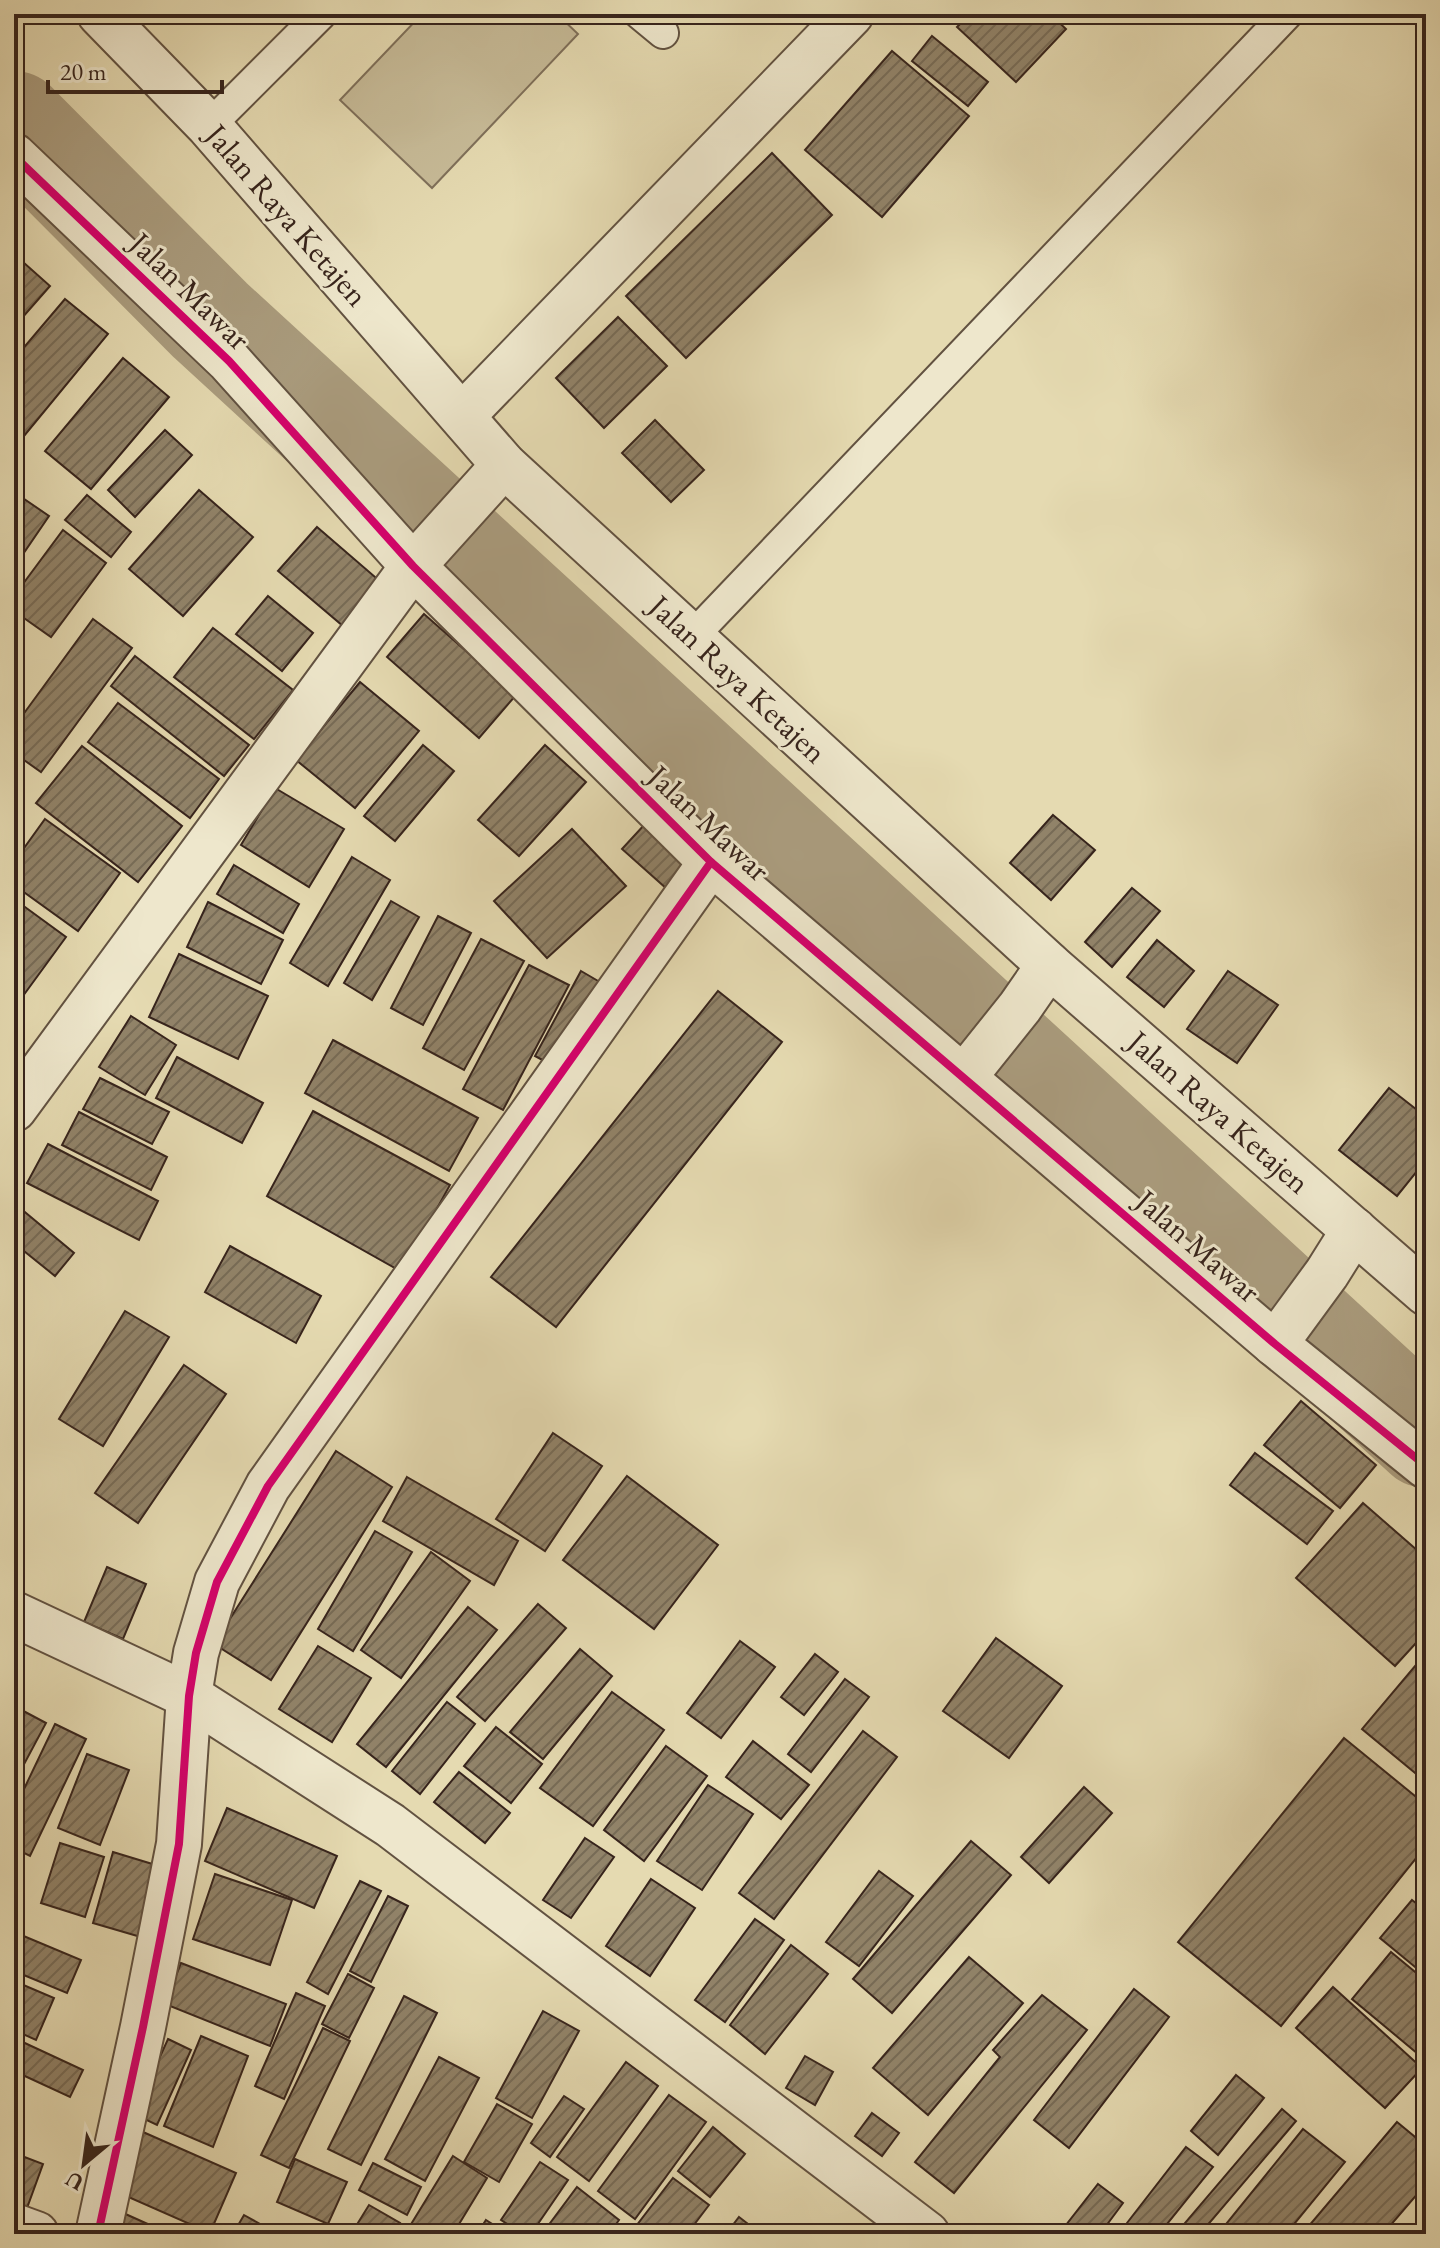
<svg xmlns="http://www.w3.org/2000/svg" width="1440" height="2248" viewBox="0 0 1440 2248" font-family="'EB Garamond',serif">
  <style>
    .green { fill: #c7bb98; stroke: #7f705a; stroke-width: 2 }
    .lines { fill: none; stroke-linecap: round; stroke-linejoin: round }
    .river { stroke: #aa9c7e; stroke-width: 104 }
    .building { fill: url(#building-hatch); stroke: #37241c; stroke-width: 2 }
    .service-casing { stroke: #625241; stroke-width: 34 }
    .minor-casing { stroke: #625241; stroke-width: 48 }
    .tertiary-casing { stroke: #625241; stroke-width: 48 }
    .service { stroke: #eee7cc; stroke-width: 30 }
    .minor { stroke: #eee7cc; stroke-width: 44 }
    .tertiary { stroke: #eee7cc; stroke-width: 44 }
    .cycleway-casing { stroke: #eee7cc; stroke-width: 13 }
    .cycleway { stroke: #d6006c; stroke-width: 8 }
    .labels { text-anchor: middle; stroke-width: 6; stroke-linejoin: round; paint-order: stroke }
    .street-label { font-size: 32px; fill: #37241c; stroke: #eee7cc }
  </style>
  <defs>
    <pattern id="building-hatch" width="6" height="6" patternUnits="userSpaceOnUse" patternTransform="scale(2)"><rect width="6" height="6" fill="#918369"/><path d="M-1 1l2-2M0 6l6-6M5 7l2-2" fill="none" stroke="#776b56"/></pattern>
  </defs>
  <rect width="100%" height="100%" fill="#e5dab1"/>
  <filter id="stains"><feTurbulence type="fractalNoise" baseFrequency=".0025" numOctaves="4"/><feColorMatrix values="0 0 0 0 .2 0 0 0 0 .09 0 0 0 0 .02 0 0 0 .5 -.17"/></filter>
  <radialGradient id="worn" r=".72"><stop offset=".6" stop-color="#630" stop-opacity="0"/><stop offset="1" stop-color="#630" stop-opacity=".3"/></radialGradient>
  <polygon class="green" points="422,14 557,14 578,34 432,188 340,100"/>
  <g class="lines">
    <polyline class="river" points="14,123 210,320 1426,1436"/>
  </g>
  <g class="building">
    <polygon points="970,14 1050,14 1066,29 1016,82 957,27"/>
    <polygon points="932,36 988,82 968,106 912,61"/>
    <polygon points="892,51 969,116 882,217 805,150"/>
    <polygon points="772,153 832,215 686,358 626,296"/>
    <polygon points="14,254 50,286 14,327"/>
    <polygon points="65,299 108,334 19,442 14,438 14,359"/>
    <polygon points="618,317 667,366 604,428 556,378"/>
    <polygon points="123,358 169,397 91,489 45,451"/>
    <polygon points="655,420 704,470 671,502 622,453"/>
    <polygon points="165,430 192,455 135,517 108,490"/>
    <polygon points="199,490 253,537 183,616 129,569"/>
    <polygon points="14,492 49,516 21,557 14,552"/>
    <polygon points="87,495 131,532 111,557 65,520"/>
    <polygon points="317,527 382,583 343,626 278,571"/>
    <polygon points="63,530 106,563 51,637 14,611 14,596"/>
    <polygon points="268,596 313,633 282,671 236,634"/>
    <polygon points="424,614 516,695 479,738 387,657"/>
    <polygon points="93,619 132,648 41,772 14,753 14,727"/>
    <polygon points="213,628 293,690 254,739 174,677"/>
    <polygon points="135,656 249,745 224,776 111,686"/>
    <polygon points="360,682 419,731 355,808 296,760"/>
    <polygon points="118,703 219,779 190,818 88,742"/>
    <polygon points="423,745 454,771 395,841 364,816"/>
    <polygon points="545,745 586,782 519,856 478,820"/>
    <polygon points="82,746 182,826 138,882 36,803"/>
    <polygon points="275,788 344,829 309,887 241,845"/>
    <polygon points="1053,815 1095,850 1051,900 1010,863"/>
    <polygon points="45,819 120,873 78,931 14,885 14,862"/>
    <polygon points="646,823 691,862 667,889 622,849"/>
    <polygon points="572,829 626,886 547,958 494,901"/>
    <polygon points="352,857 390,880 328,986 290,963"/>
    <polygon points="234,865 299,904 283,933 217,894"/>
    <polygon points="1132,888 1160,911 1112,967 1085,942"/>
    <polygon points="14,899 66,937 23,996 14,990"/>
    <polygon points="391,901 419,917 372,1000 344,983"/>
    <polygon points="208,902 283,940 261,984 187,947"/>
    <polygon points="438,916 471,933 423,1025 391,1008"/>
    <polygon points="481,939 524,961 464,1070 423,1048"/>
    <polygon points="1157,940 1194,971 1164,1007 1127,977"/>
    <polygon points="179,954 268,996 238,1059 149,1017"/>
    <polygon points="529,965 569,985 503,1110 463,1089"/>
    <polygon points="581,971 605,985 559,1069 535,1056"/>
    <polygon points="1228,971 1278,1005 1237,1063 1187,1029"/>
    <polygon points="718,991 782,1042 556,1327 491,1277"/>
    <polygon points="131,1016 176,1045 145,1095 99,1067"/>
    <polygon points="333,1040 478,1118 449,1171 305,1093"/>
    <polygon points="177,1057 263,1103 242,1143 156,1098"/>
    <polygon points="100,1078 169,1112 152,1144 83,1109"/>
    <polygon points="1389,1088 1426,1117 1426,1160 1397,1196 1339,1150"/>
    <polygon points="313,1111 450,1185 402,1272 267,1196"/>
    <polygon points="79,1112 167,1157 151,1190 62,1145"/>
    <polygon points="48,1144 158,1201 139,1240 27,1183"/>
    <polygon points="14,1203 74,1253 55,1276 14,1243"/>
    <polygon points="230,1246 321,1296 296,1343 205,1292"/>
    <polygon points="125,1311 169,1337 103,1446 59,1419"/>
    <polygon points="184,1365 226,1394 138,1523 95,1493"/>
    <polygon points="1301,1401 1376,1465 1340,1508 1264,1445"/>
    <polygon points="553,1433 602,1466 545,1551 496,1519"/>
    <polygon points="336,1451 392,1487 271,1680 214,1644"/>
    <polygon points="1255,1453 1333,1511 1307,1544 1230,1485"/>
    <polygon points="627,1476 718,1545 654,1629 563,1560"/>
    <polygon points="407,1477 518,1541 494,1585 383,1521"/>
    <polygon points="1363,1503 1426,1558 1426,1632 1395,1666 1296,1578"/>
    <polygon points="375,1531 412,1552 353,1651 318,1629"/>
    <polygon points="431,1552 470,1581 401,1678 361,1650"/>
    <polygon points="107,1567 146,1584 123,1639 84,1622"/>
    <polygon points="538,1604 566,1628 485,1721 457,1697"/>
    <polygon points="468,1607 497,1630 386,1767 357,1744"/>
    <polygon points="996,1638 1062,1686 1009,1758 943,1711"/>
    <polygon points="740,1641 775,1667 721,1738 687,1713"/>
    <polygon points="318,1646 371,1678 332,1742 279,1709"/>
    <polygon points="580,1649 612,1676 543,1759 510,1732"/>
    <polygon points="1426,1653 1426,1782 1362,1729"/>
    <polygon points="815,1654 838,1672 804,1715 781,1697"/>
    <polygon points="845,1679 869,1697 811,1772 788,1754"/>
    <polygon points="612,1692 664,1730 593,1826 540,1788"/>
    <polygon points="447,1702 475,1724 420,1794 392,1771"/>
    <polygon points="14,1706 46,1723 14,1783"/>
    <polygon points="55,1724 86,1739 30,1856 14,1848 14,1810"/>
    <polygon points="496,1727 542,1764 511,1803 464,1766"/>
    <polygon points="863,1731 897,1757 774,1919 739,1893"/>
    <polygon points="1344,1738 1426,1805 1426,1846 1281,2026 1178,1942"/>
    <polygon points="753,1741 809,1785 781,1819 726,1777"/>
    <polygon points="666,1746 707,1776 644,1861 604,1830"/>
    <polygon points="87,1754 129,1770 100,1845 58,1828"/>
    <polygon points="459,1772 510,1813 485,1843 434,1802"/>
    <polygon points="708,1785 753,1814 702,1890 657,1861"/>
    <polygon points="1084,1787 1112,1813 1049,1883 1021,1857"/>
    <polygon points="227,1808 337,1856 314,1908 205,1861"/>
    <polygon points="585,1838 614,1857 571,1918 543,1900"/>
    <polygon points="971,1841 1011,1875 892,2013 853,1979"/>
    <polygon points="60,1843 104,1857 85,1917 41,1903"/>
    <polygon points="113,1852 172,1870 151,1940 93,1923"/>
    <polygon points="879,1871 913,1896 859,1966 826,1942"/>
    <polygon points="215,1874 292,1900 270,1965 193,1939"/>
    <polygon points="651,1879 695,1908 650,1976 606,1946"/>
    <polygon points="360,1881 381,1891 328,1994 307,1982"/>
    <polygon points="388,1896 408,1906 371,1982 350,1971"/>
    <polygon points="1412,1900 1426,1911 1426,1976 1380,1938"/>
    <polygon points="755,1919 784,1940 725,2022 695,2000"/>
    <polygon points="14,1932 81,1960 67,1993 14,1971"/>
    <polygon points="791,1945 828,1974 765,2054 730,2025"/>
    <polygon points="1391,1952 1426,1981 1426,2056 1424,2059 1352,1999"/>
    <polygon points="969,1957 1023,2003 928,2115 873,2068"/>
    <polygon points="181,1963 286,2004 270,2046 165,2004"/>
    <polygon points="348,1974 374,1988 349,2038 322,2024"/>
    <polygon points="14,1981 54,1998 36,2040 14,2030"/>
    <polygon points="1333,1987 1422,2068 1385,2108 1296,2028"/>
    <polygon points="1134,1989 1169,2017 1069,2148 1034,2120"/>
    <polygon points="296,1993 325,2006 284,2099 255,2086"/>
    <polygon points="1042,1995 1087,2030 954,2193 915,2162 1000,2057 993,2050"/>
    <polygon points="404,1996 437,2013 361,2165 328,2149"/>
    <polygon points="543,2011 579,2031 532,2118 496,2098"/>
    <polygon points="323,2028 350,2041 289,2168 261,2155"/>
    <polygon points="201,2036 248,2056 213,2147 164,2126"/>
    <polygon points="14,2038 83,2070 70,2097 14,2071"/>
    <polygon points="168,2039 191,2050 157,2125 134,2114"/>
    <polygon points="805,2056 833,2072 815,2105 786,2088"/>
    <polygon points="439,2057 479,2078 425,2181 385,2159"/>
    <polygon points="626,2062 658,2086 589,2181 557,2157"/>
    <polygon points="1236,2075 1264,2098 1218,2155 1191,2131"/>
    <polygon points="669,2095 706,2122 635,2219 598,2191"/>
    <polygon points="564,2096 584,2109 550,2157 531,2143"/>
    <polygon points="497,2104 532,2124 499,2182 464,2162"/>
    <polygon points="1282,2109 1296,2121 1200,2234 1184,2234 1179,2230"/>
    <polygon points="872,2113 899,2133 882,2156 855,2136"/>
    <polygon points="1397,2122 1426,2146 1426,2184 1383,2234 1302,2234"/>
    <polygon points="713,2127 745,2154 710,2197 678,2171"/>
    <polygon points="1303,2129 1345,2162 1286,2234 1218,2234"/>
    <polygon points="143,2132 236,2173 210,2233 117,2192"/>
    <polygon points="1186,2147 1213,2167 1159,2234 1141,2234 1127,2223"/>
    <polygon points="14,2153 43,2164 23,2219 14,2216"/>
    <polygon points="453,2156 487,2178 453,2234 405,2234"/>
    <polygon points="295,2159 347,2182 328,2224 277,2202"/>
    <polygon points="540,2162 568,2180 531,2234 523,2234 501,2220"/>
    <polygon points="373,2163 421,2187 407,2215 359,2190"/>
    <polygon points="673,2178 709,2205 687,2234 630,2234"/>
    <polygon points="1098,2184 1123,2203 1100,2234 1059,2234"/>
    <polygon points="577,2187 619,2220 609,2234 542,2234"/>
    <polygon points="369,2205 400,2223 394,2234 358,2234 353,2231"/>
    <polygon points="121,2212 170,2234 111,2234"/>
    <polygon points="244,2215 276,2233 275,2234 233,2234"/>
    <polygon points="739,2217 761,2234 726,2234"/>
    <polygon points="1426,2217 1426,2234 1412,2234"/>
    <polygon points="486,2220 508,2234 477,2234"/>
    <polygon points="290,2225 307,2234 285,2234"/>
  </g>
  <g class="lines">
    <defs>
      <g id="service">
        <polyline points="640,14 663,33"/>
        <polyline points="209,126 321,14"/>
        <polyline points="692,637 1287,14"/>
      </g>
      <g id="minor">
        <polyline points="14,156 229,361 413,566 711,862 1275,1344 1426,1466"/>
        <polyline points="463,415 851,14"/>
        <polyline points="964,1077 1020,1007 1049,965"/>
        <polyline points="14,1109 413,566 504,465"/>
        <polyline points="1275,1344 1327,1273 1354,1230"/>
        <polyline points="14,1614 189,1696 390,1825 927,2234"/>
        <polyline points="14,2226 36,2234"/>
        <polyline points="98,2234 143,2027 179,1844 189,1696 196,1653 217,1582 268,1486 711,862"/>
      </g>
      <polyline id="tertiary" points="100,14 209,126 504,465 1049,965 1426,1293"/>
    </defs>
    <use href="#service" class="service-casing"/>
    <use href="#minor" class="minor-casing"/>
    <use href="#tertiary" class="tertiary-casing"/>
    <use href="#service" class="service"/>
    <use href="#minor" class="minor"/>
    <use href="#tertiary" class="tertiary"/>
    <defs>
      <g id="cycleway">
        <polyline points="14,156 229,361 413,566 711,862 1275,1344 1426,1466"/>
        <polyline points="98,2234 143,2027 179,1844 189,1696 196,1653 217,1582 268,1486 711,862"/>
      </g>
    </defs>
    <use href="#cycleway" class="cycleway-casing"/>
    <use href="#cycleway" class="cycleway"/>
  </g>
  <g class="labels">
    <g class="street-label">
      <text transform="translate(287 215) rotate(49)" y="11">Jalan Raya Ketajen</text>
      <text transform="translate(190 291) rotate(44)" y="11">Jalan Mawar</text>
      <text transform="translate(738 679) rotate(43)" y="11">Jalan Raya Ketajen</text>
      <text transform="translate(709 823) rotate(43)" y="11">Jalan Mawar</text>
      <text transform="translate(1219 1112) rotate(41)" y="11">Jalan Raya Ketajen</text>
      <text transform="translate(1198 1246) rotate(41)" y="11">Jalan Mawar</text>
    </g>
  </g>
  <rect width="1440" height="2248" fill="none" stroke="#e5dab1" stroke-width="48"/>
  <rect x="16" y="16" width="1408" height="2216" fill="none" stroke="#37241c" stroke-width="4"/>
  <rect x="24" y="24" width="1392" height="2200" fill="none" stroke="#37241c" stroke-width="2"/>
  <g transform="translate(84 2164) rotate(209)" stroke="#eee7cc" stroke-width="6" paint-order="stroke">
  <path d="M0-6L14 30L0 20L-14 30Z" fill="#37241c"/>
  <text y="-12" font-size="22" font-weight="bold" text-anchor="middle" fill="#37241c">U</text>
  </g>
  <path d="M48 80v12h174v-12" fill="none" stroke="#37241c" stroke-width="4"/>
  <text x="60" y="80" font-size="24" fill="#37241c" stroke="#eee7cc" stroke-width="6" paint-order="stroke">20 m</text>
  <rect width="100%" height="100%" filter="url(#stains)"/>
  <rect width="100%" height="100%" fill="url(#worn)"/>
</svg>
